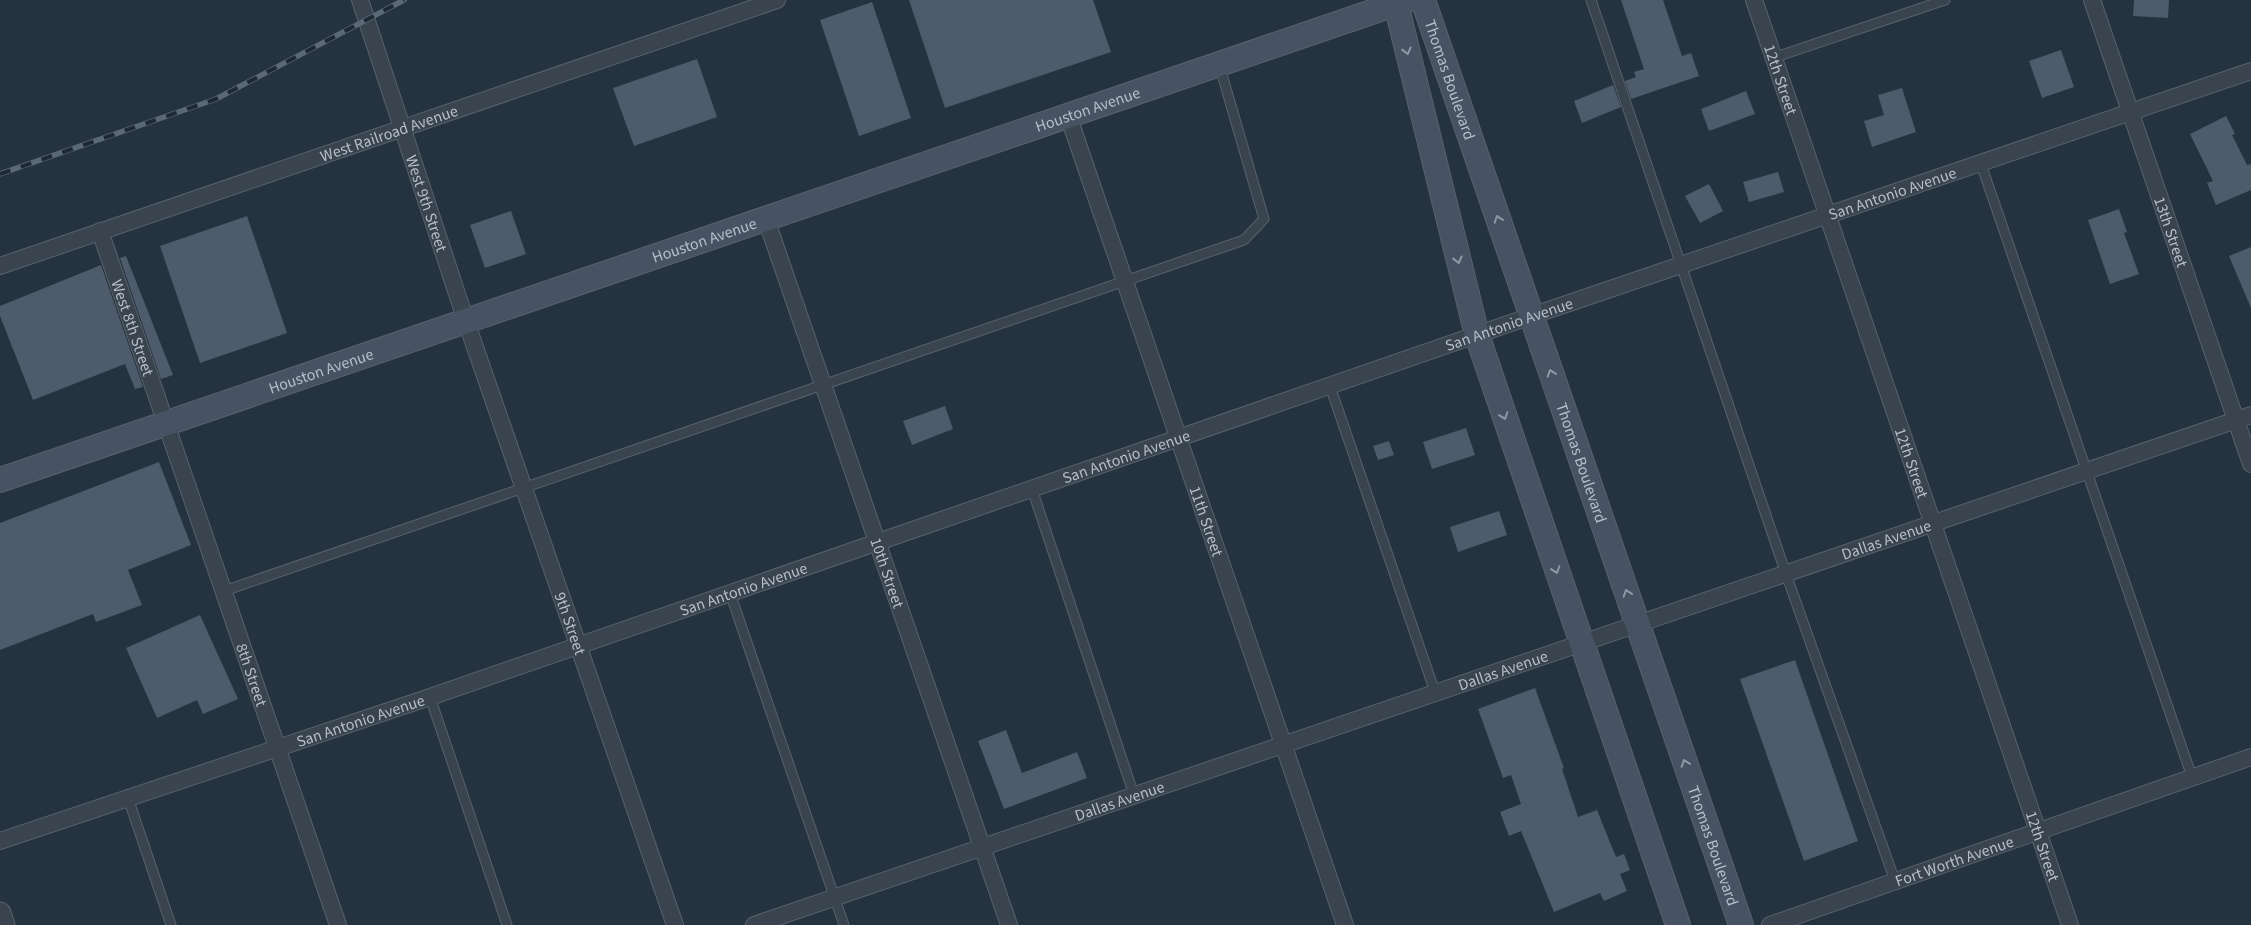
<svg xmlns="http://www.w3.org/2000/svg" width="2251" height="925" viewBox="0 0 2251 925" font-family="'Source Sans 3',sans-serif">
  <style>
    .building { fill: #4e5b6a }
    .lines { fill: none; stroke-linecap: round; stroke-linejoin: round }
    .service-casing { stroke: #57626d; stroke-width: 11 }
    .minor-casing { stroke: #57626d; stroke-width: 18 }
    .tertiary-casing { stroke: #57626d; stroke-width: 23 }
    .secondary-casing { stroke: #57626d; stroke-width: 26 }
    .service { stroke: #39444f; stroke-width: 9 }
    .minor { stroke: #39444f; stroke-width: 16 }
    .tertiary { stroke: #39444f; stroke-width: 21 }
    .secondary { stroke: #475362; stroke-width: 24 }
    .rail-casing { stroke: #5b6876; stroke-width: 5.5 }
    .rail { stroke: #1e2934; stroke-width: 4; stroke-dasharray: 11; stroke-linecap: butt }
    .oneway { stroke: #8f99a6 }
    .labels { text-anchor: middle; stroke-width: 4; stroke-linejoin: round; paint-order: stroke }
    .street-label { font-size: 16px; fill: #b6bfca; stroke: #1e2934 }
  </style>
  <rect width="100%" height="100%" fill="#25323f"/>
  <g class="building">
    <polygon points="909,0 1093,0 1111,52 945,108"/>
    <polygon points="1621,0 1663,0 1682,56 1691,53 1699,76 1631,99 1625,81 1636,77 1634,72 1644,69"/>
    <polygon points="2134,0 2169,0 2168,18 2133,16"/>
    <polygon points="872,2 911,118 859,136 820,20"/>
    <polygon points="2061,50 2074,87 2042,98 2029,61"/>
    <polygon points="697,59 717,117 634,146 613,88"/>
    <polygon points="1613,85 1621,107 1582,123 1574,101"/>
    <polygon points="1902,88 1916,132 1872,147 1864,121 1884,115 1878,95"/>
    <polygon points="1746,91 1755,114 1709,131 1701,109"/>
    <polygon points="2226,116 2235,134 2232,135 2247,165 2251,164 2251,190 2216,205 2207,183 2213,181 2190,134"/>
    <polygon points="1778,172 1784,192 1749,202 1743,182"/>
    <polygon points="1709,184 1723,211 1700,223 1685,196"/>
    <polygon points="2119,209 2127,232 2124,233 2139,274 2110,284 2088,220"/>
    <polygon points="511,211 526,254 485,268 470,225"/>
    <polygon points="247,216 287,333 200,363 160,246"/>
    <polygon points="2251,247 2251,308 2229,256"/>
    <polygon points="126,256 173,375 161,379 120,258"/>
    <polygon points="101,265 143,387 135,389 125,364 33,400 0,316 0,306"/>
    <polygon points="945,406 953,429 912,445 903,421"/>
    <polygon points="1466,428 1475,455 1432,469 1423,442"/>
    <polygon points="1389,441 1394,455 1378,460 1373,446"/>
    <polygon points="159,462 191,545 128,570 142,605 96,622 93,614 0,650 0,523"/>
    <polygon points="1499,511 1507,535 1458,552 1450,527"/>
    <polygon points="200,615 238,699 203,714 197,700 157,718 126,648"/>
    <polygon points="1795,660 1858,841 1804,861 1740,679"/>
    <polygon points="1535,688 1564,768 1562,769 1578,817 1597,810 1616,857 1624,854 1630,870 1620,874 1627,891 1604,901 1600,893 1554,912 1521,831 1509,836 1500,812 1521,804 1511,775 1503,778 1478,709"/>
    <polygon points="1006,730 1022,773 1077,752 1087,778 1004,809 978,741"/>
  </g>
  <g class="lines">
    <defs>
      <g id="service">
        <polyline points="1591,0 1786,574 1895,881"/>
        <polyline points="1773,58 1945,0"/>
        <polyline points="1981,164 2192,777"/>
        <polyline points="1330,386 1435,692"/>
        <polyline points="1032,489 1134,795"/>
        <polyline points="224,591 1244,240 1264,219 1219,64"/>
        <polyline points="730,593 844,925"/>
        <polyline points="430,697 507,925"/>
        <polyline points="128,798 171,925"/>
      </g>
      <g id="minor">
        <path id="s1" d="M360 0 466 321 675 925"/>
        <path id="s2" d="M1754 0 2070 925"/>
        <path id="s3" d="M2092 0 2251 464"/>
        <path id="s4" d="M1068 115 1345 925"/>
        <path id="s5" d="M766 219 1009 925"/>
        <path id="s6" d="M100 231 338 925"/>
        <path id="s7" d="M0 266 777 0"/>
        <path id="s8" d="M0 841 430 697 1531 316 2251 71"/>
        <path id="s9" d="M754 925 2251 415"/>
        <path id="s10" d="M1770 925 2251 757"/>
      </g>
      <polyline id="tertiary" points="0,913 4,925"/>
      <g id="secondary">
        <path id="s11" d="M1423 0 1741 925"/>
        <polyline points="1396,4 1477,335 1678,925"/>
        <path id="s12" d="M0 480 1407 0"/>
      </g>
    </defs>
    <use href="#service" class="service-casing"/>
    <use href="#minor" class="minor-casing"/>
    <use href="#tertiary" class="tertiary-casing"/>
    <use href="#secondary" class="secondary-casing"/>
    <use href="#service" class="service"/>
    <use href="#minor" class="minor"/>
    <use href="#tertiary" class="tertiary"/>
    <use href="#secondary" class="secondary"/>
    <defs>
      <polyline id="rail" points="0,174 216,99 404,0"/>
    </defs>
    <use href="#rail" class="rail-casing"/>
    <use href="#rail" class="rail"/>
  </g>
  <defs><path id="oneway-chevron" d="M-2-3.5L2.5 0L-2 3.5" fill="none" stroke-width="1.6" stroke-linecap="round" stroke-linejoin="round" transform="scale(1.25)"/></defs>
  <g class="oneway">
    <use href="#oneway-chevron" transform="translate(1407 51) rotate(76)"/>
    <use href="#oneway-chevron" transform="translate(1498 219) rotate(-109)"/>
    <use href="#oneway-chevron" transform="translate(1458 260) rotate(76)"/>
    <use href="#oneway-chevron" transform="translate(1551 373) rotate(-109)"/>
    <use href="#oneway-chevron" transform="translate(1504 416) rotate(71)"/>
    <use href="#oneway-chevron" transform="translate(1556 570) rotate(71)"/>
    <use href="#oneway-chevron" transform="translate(1627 593) rotate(-109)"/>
    <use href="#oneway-chevron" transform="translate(1685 763) rotate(-109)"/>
  </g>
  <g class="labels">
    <g class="street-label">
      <text dy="6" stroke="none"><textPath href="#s2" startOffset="84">12th Street</textPath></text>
      <text dy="6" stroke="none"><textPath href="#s11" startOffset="84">Thomas Boulevard</textPath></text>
      <text dy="6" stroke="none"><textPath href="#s12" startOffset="1149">Houston Avenue</textPath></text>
      <text dy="6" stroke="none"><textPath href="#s7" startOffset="411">West Railroad Avenue</textPath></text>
      <text dy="6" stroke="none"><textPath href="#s8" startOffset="2000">San Antonio Avenue</textPath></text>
      <text dy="6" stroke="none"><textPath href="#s1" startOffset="214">West 9th Street</textPath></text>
      <text dy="6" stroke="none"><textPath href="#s3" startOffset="245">13th Street</textPath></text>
      <text dy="6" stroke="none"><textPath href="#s12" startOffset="744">Houston Avenue</textPath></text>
      <text dy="6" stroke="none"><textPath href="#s8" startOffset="1595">San Antonio Avenue</textPath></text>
      <text dy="6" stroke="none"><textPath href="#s6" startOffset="102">West 8th Street</textPath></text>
      <text dy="6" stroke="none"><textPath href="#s12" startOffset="339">Houston Avenue</textPath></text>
      <text dy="6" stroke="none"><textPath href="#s8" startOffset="1190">San Antonio Avenue</textPath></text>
      <text dy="6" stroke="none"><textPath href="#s11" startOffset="489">Thomas Boulevard</textPath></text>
      <text dy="6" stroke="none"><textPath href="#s2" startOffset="489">12th Street</textPath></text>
      <text dy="6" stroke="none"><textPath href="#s4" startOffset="429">11th Street</textPath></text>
      <text dy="6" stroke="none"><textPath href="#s9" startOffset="1196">Dallas Avenue</textPath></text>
      <text dy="6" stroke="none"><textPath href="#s5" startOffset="374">10th Street</textPath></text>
      <text dy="6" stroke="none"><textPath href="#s8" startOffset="785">San Antonio Avenue</textPath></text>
      <text dy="6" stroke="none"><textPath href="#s1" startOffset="658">9th Street</textPath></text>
      <text dy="6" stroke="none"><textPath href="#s9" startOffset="791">Dallas Avenue</textPath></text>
      <text dy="6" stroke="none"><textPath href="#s6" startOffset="469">8th Street</textPath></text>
      <text dy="6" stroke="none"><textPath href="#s8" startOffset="380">San Antonio Avenue</textPath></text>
      <text dy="6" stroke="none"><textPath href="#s9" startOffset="386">Dallas Avenue</textPath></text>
      <text dy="6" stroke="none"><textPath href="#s11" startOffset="894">Thomas Boulevard</textPath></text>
      <text dy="6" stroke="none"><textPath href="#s2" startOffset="894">12th Street</textPath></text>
      <text dy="6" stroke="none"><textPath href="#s10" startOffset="195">Fort Worth Avenue</textPath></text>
    </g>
  </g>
</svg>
